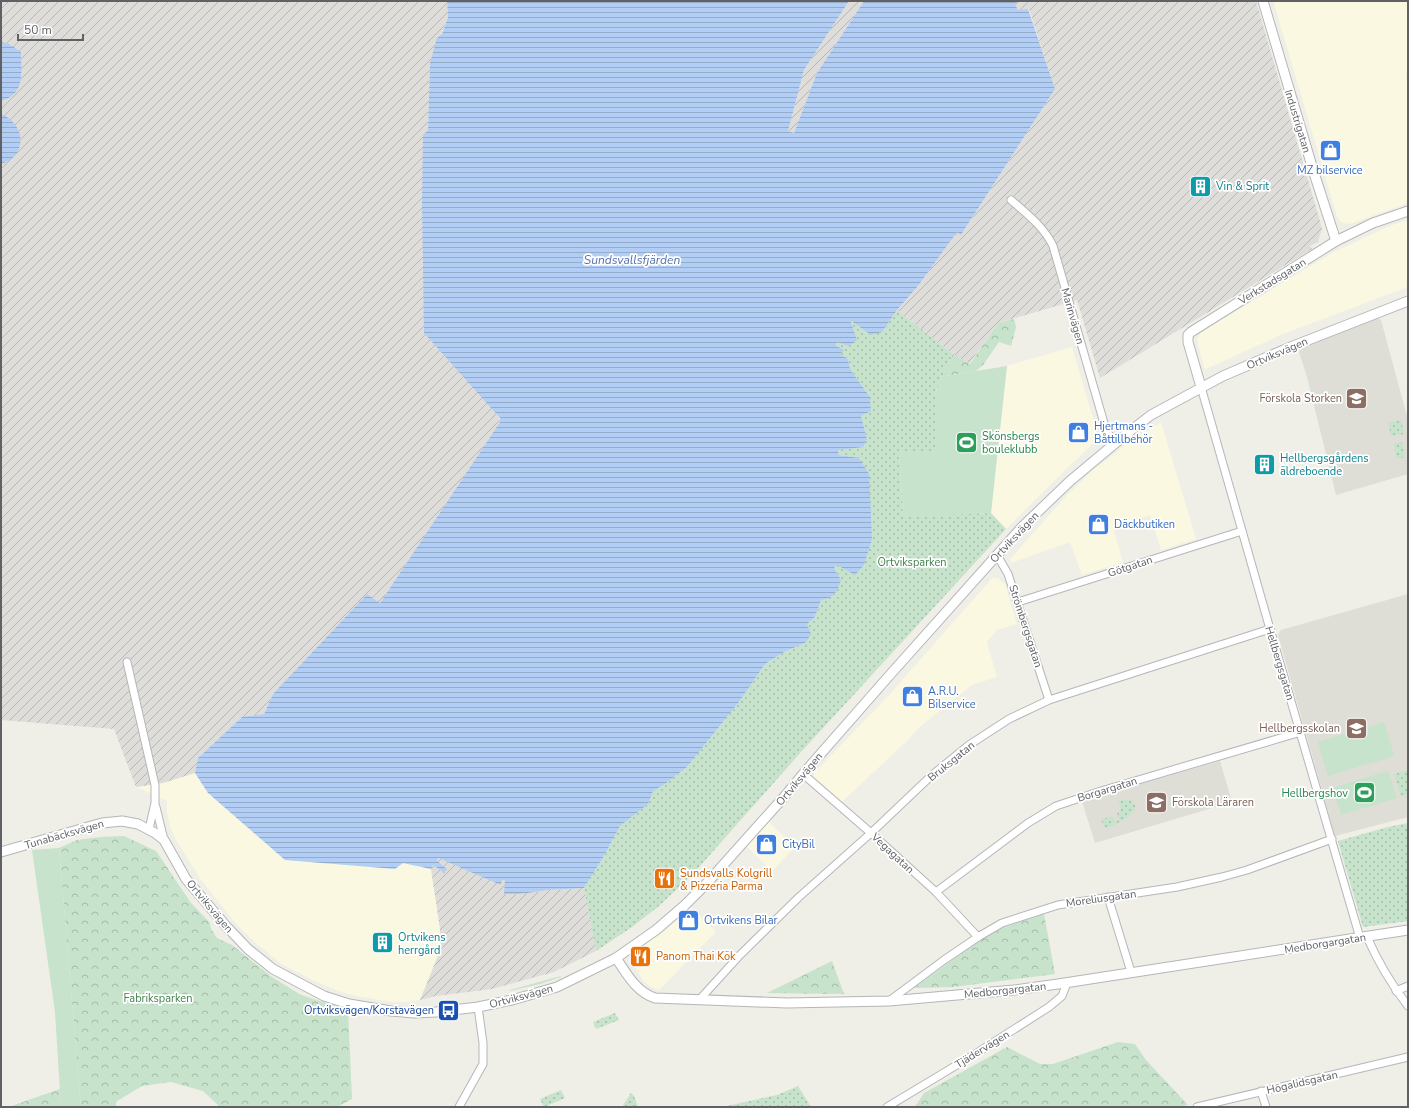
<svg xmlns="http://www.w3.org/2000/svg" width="1409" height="1108" viewBox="0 0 1409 1108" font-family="'Nunito Sans',sans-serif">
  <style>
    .commercial { fill: #faf8e1 }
    .industrial { fill: url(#industrial-furrows) }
    .education { fill: #deddd6 }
    .grass { fill: #c7e3cb }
    .forest { fill: url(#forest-crowns) }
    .park { fill: url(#park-dots) }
    .water { fill: url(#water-rules) }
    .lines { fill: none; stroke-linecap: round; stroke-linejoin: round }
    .minor-casing { stroke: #b4b6ba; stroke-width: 9 }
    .tertiary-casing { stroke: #b4b6ba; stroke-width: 11 }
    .minor { stroke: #fff; stroke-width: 7 }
    .tertiary { stroke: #fff; stroke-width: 9 }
    .labels { text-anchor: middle; stroke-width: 3.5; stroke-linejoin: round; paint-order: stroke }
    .street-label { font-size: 11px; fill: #5f6165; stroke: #fff }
    .shop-label { font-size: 11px; fill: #366cbe; stroke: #fff; text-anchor: start }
    .culture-label { font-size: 11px; fill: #0d838f; stroke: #fff; text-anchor: start }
    .education-label { font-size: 11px; fill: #785e54; stroke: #fff; text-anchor: end }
    .leisure-label { font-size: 11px; fill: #27864d; stroke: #fff; text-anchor: start }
    .park-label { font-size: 11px; fill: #42814d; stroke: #fff }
    .food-label { font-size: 11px; fill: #c56008; stroke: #fff; text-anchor: start }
    .transit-label { font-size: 11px; fill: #164399; stroke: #fff; text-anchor: end }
    .water-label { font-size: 12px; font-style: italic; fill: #5473ad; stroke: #fff }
  </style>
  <defs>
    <pattern id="industrial-furrows" width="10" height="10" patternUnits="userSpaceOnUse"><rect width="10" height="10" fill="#deddd9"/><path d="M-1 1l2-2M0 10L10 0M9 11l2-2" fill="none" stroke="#b7b7b4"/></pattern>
    <pattern id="forest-crowns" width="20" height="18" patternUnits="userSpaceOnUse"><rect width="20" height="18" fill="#c7e3cb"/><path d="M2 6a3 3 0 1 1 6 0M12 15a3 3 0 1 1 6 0" fill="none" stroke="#a5bba8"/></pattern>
    <pattern id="park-dots" width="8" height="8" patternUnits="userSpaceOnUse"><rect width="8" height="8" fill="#c7e3cb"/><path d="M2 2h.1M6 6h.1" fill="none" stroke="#a5bba8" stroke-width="1.8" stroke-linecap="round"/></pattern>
    <pattern id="water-rules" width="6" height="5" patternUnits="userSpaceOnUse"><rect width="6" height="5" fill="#b2cef4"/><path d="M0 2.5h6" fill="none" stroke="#94abc9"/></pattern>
  </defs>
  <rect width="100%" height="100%" fill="#efeee7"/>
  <g class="commercial">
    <polygon points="1275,1 1408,1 1408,76 1406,76 1408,83 1408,203 1353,223 1346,224 1341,222 1337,217 1274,4"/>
    <polygon points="1408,220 1408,287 1283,334 1206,369 1204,368 1197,339 1201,332 1332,253 1389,226"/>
    <polygon points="1072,347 1099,438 1055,480 1006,529 991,513 1007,366"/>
    <polygon points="1161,422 1196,539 1161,550 1150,515 1113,528 1123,562 1082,575 1070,542 1011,563 1010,559 1068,494 1093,470 1127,444"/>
    <polygon points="992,578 998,578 1005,584 1017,624 997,630 987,642 997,677 972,685 921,726 905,743 842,802 814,777 814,773 889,695"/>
    <polygon points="195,773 208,793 285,860 403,863 431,869 440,929 440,951 420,1000 408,1002 393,1002 356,996 338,991 315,981 283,965 257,944 238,926 201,880 176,840 170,826 167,813 167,801 136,787 163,783"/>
    <polygon points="769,822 795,847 772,871 746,846"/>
    <polygon points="690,906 716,932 659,990 651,987 644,982 632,963 635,950 667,929"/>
  </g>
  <g class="industrial">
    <polygon points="1,1 447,1 448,17 430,63 428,130 500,422 380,603 367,594 273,694 264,714 242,717 198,758 195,773 163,783 136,787 114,729 1,720"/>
    <polygon points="849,1 864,1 817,73 794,133 788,131 804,70"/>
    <polygon points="1018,1 1256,1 1322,228 1318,242 1310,246 1312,249 1100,378 1077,300 998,323 969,364 953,354 897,310 918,286 957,232 962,234 1055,89 1029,9 1018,11 1015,4"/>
    <polygon points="438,858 501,884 502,880 506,880 504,894 520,894 549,890 584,888 596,951 554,972 492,989 436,996 420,1000 440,951 440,929 431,869 433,865 444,873 437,861"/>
  </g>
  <g class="education">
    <polygon points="1378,318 1381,320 1408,420 1408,474 1336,495 1307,377 1299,352 1300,349 1313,343"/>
    <polygon points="1408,594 1408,817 1335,836 1278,635 1281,630"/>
    <polygon points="1220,761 1232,802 1095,843 1082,801"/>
  </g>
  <g class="grass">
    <path d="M1007 366 991 513 903 518 899 453H935C935 438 932 394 939 383 940 381 944 378 946 376Z"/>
    <polygon points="1384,722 1394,756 1328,776 1318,742"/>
    <polygon points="1388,771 1397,798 1341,815 1332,788"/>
    <polygon points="59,848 81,1107 61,1107 55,1012 32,850"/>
    <polygon points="561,976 561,977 540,984 510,991 510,990"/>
  </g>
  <g class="forest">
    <polygon points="1014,319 1016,327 1011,346 999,342 983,365 976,371 946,376 939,383 953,354 970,364 998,323"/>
    <polygon points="124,836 156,851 191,903 210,923 211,929 217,938 232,945 272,977 301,995 348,1010 352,1099 337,1107 220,1107 203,1091 171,1082 142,1086 117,1101 115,1107 81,1107 59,848 77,840 100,837"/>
    <polygon points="1044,914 1055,974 953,987 914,988 985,936 1005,927"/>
    <polygon points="832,961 844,994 767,993"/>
    <polygon points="1118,1042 1135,1044 1146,1060 1188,1105 1178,1107 915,1107 924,1093 1007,1047 1040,1064 1053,1064"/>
    <polygon points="60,1089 61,1107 9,1107 14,1105"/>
  </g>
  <g class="park">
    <polygon points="897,310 953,354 939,383 936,390 935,453 899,453 903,517 991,513 1006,529 801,752 692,875 659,906 632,927 596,951 584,888 604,856 620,826 647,804 653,791 665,784 687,767 739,702 765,664 784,652 805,643 807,624 815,617 821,600 841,580 834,568 837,565 859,458 839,455 838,450 867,439 861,416 871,411 870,397 850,369 848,359 840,354 845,350 836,346 837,342 850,320 882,332"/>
    <polygon points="1401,420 1404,434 1391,436 1388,423"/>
    <polygon points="1402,442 1405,457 1396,459 1394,444"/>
    <polygon points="1408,770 1408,794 1401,797 1394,774"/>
    <path d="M1128 799C1150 810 1115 824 1106 829L1101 820 1111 816 1115 821 1119 819 1117 813 1121 809 1118 801Z"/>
    <polygon points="1408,823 1408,921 1363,927 1338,841 1388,827"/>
    <polygon points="615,1013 619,1020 596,1029 593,1022"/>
    <polygon points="798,1086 811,1107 722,1107 777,1095"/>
    <polygon points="561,1090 565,1098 544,1107 540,1099"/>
    <polygon points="631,1093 634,1096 638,1107 622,1107"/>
  </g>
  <g class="water">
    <path d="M447 1H849L804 70 788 131 794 133 817 73 864 1H1018L1015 4 1018 10 1028 9 1055 89 961 235 957 232 918 286 897 310 882 332 871 335 850 320 857 340 849 346 837 342 836 346 845 350 840 354 848 359 850 369 870 397 871 411 861 416 867 439 863 447 838 450 839 455 859 458 869 474 872 539 864 565 855 575 837 565 834 568 841 580C837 592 834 598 821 600L815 617 807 624 811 634 805 643 784 652 765 664 739 702 687 767 665 784 653 791 648 804 620 826 604 856 584 888 549 890 520 894H504L505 880H502L501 885 438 858 437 861 447 869 444 873 433 865 431 869 403 863 395 869 285 860 208 793 195 773 198 758 242 717 264 714 273 694 367 594 380 603 500 422V418L424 333 422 205 423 135 428 130 430 63 437 38 442 34 448 17Z"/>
    <path d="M1 42 9 44 21 52C21 72 26 94 1 101Z"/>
    <path d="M1 114C26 124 28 156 1 164Z"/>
  </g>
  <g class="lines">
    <defs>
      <g id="minor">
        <path d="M1011 200C1027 214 1044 227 1053 246L1106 430 1115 443"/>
        <polyline points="1201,387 1270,629 1360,938"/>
        <polyline points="997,555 1008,574 1049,700"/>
        <polyline points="1018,602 1242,531"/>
        <polyline points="127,662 155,785 155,803 149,829"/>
        <polyline points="803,774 871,833 936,892 978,937"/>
        <polyline points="156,807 164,840"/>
        <polyline points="936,892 1028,823 1056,806 1101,791 1301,732"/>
        <polyline points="1108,897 1131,972"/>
        <path d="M1367 937C1378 962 1391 984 1408 1006"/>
        <polyline points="1396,991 1408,986"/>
        <polyline points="700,999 740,955 799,897 871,833 931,776 969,745 1009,719 1049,700 1270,629"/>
        <polyline points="889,1001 944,960 978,937 1002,923 1058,905 1177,887 1222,877 1247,870 1332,839"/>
        <polyline points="1261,1091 1266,1107"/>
        <polyline points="459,1107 483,1064 483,1043 478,1007"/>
        <polyline points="887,1107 980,1051 1049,1007 1062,996 1067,983"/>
        <polyline points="1197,1107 1408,1057"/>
      </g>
      <g id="tertiary">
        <polyline points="1263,1 1314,173 1336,241"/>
        <polyline points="1201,387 1188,342 1188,335 1191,332 1336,241 1373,223 1408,211"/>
        <polyline points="1,852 102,823 122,821 138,824 155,833 164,840 186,879 226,926 248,949 273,969 324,996 349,1004 391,1011 414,1013 436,1012 478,1007 512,1000 557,987 616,958 656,930 685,905 707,883 784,797 803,774 888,677 1022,527 1070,481 1125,435 1151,415 1223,376 1293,346 1408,301"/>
        <path d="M616 958C627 974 636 992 655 998L787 1003 889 1001 1014 990 1058 984 1408 930"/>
      </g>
    </defs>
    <use href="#minor" class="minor-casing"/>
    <use href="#tertiary" class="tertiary-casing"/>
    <use href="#minor" class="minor"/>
    <use href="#tertiary" class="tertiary"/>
  </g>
  <defs>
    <symbol id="shop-square" viewBox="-11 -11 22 22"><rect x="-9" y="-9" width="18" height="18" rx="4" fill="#3f7fe0" stroke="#fff"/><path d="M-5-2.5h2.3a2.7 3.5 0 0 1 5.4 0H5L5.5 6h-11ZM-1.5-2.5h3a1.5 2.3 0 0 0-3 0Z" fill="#fff"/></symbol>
    <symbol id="building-square" viewBox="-11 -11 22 22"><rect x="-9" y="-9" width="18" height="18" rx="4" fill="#0f9aa8" stroke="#fff"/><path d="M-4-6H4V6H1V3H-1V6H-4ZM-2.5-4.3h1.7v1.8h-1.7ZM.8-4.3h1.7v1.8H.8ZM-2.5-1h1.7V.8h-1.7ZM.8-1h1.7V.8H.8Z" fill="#fff"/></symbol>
    <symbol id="school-square" viewBox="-11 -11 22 22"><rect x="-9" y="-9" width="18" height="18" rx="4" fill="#8d6e63" stroke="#fff"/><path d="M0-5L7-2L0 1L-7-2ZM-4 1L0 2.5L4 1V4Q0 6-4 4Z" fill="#fff"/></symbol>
    <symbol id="stadium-square" viewBox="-11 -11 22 22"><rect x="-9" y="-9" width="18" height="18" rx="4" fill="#2e9e5b" stroke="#fff"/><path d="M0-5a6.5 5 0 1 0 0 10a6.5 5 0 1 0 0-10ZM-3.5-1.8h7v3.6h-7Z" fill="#fff"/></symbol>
    <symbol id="restaurant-square" viewBox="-11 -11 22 22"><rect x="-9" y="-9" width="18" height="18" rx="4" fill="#e8710a" stroke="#fff"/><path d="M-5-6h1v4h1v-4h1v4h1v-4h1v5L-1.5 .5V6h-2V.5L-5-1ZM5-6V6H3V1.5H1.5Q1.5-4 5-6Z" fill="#fff"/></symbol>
    <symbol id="bus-square" viewBox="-11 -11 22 22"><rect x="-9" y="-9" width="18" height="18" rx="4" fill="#1a4fb4" stroke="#fff"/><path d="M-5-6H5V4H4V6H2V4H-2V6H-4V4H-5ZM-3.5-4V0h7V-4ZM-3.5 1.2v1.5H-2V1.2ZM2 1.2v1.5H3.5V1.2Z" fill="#fff"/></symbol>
  </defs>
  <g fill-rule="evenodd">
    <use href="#shop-square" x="1318" y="138" width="25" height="25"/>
    <use href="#building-square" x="1188" y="174" width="25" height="25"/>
    <use href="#school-square" x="1344" y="386" width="25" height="25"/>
    <use href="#shop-square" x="1066" y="420" width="25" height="25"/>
    <use href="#stadium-square" x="954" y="430" width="25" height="25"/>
    <use href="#building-square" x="1252" y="452" width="25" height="25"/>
    <use href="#shop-square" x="1086" y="512" width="25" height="25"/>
    <use href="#shop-square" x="900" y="684" width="25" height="25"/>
    <use href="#school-square" x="1344" y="716" width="25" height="25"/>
    <use href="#stadium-square" x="1352" y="780" width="25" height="25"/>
    <use href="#school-square" x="1144" y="790" width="25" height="25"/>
    <use href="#shop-square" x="754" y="832" width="25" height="25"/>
    <use href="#restaurant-square" x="652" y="866" width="25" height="25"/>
    <use href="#shop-square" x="676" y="908" width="25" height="25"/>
    <use href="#building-square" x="370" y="930" width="25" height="25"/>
    <use href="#restaurant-square" x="628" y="944" width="25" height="25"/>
    <use href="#bus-square" x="436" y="998" width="25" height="25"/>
  </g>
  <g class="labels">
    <g class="street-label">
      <text transform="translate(1298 121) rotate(73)" y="4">Industrigatan</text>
      <text transform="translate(1272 281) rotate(-32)" y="4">Verkstadsgatan</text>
      <text transform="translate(1073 316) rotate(74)" y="4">Marinvägen</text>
      <text transform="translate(1277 353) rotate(-23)" y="4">Ortviksvägen</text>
      <text transform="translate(1014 537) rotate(-47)" y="4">Ortviksvägen</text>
      <text transform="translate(1130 566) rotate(-18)" y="4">Götgatan</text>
      <text transform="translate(1026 626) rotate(72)" y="4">Strömbergsgatan</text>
      <text transform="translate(1280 663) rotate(73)" y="4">Hellbergsgatan</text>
      <text transform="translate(951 761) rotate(-39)" y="4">Bruksgatan</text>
      <text transform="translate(799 779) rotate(-50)" y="4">Ortviksvägen</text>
      <text transform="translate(1107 789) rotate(-17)" y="4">Borgargatan</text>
      <text transform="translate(64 834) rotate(-16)" y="4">Tunabäcksvägen</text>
      <text transform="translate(893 853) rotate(43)" y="4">Vegagatan</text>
      <text transform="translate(1101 898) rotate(-8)" y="4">Moreliusgatan</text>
      <text transform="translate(210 906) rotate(50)" y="4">Ortviksvägen</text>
      <text transform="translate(1325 943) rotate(-9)" y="4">Medborgargatan</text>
      <text transform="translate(1005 990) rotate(-6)" y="4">Medborgargatan</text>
      <text transform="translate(521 996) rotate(-15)" y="4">Ortviksvägen</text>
      <text transform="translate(982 1049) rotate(-32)" y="4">Tjädervägen</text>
      <text transform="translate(1302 1082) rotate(-13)" y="4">Högalidsgatan</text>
    </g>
    <g class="shop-label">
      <text x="1330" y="174" text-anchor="middle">MZ bilservice</text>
      <text x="1094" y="430">Hjertmans -<tspan x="1094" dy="13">Båttillbehör</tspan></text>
      <text x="1114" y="528">Däckbutiken</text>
      <text x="928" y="695">A.R.U.<tspan x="928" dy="13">Bilservice</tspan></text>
      <text x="782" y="848">CityBil</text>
      <text x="704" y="924">Ortvikens Bilar</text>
    </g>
    <g class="culture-label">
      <text x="1216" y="190">Vin &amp; Sprit</text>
      <text x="1280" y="462">Hellbergsgårdens<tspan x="1280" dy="13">äldreboende</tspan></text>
      <text x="398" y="941">Ortvikens<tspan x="398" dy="13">herrgård</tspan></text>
    </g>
    <g class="education-label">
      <text x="1342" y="402">Förskola Storken</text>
      <text x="1340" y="732">Hellbergsskolan</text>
      <text x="1172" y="806" text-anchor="start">Förskola Läraren</text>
    </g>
    <g class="leisure-label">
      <text x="982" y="440">Skönsbergs<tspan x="982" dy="13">bouleklubb</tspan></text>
      <text x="1348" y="797" text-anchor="end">Hellbergshov</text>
    </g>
    <g class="park-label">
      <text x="912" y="566">Ortviksparken</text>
      <text x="158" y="1002">Fabriksparken</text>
    </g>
    <g class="food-label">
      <text x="680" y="877">Sundsvalls Kolgrill<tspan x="680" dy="13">&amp; Pizzeria Parma</tspan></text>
      <text x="656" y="960">Panom Thai Kök</text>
    </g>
    <g class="transit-label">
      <text x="434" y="1014">Ortviksvägen/Korstavägen</text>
    </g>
    <g class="water-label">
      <text x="632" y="264">Sundsvallsfjärden</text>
    </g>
  </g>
  <rect width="1409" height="1108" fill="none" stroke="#5f6165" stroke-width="4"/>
  <path d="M18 34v6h65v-6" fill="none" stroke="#5f6165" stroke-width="2"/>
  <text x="24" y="34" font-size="12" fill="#5f6165" stroke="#ffffff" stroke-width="3" paint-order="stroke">50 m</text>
</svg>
